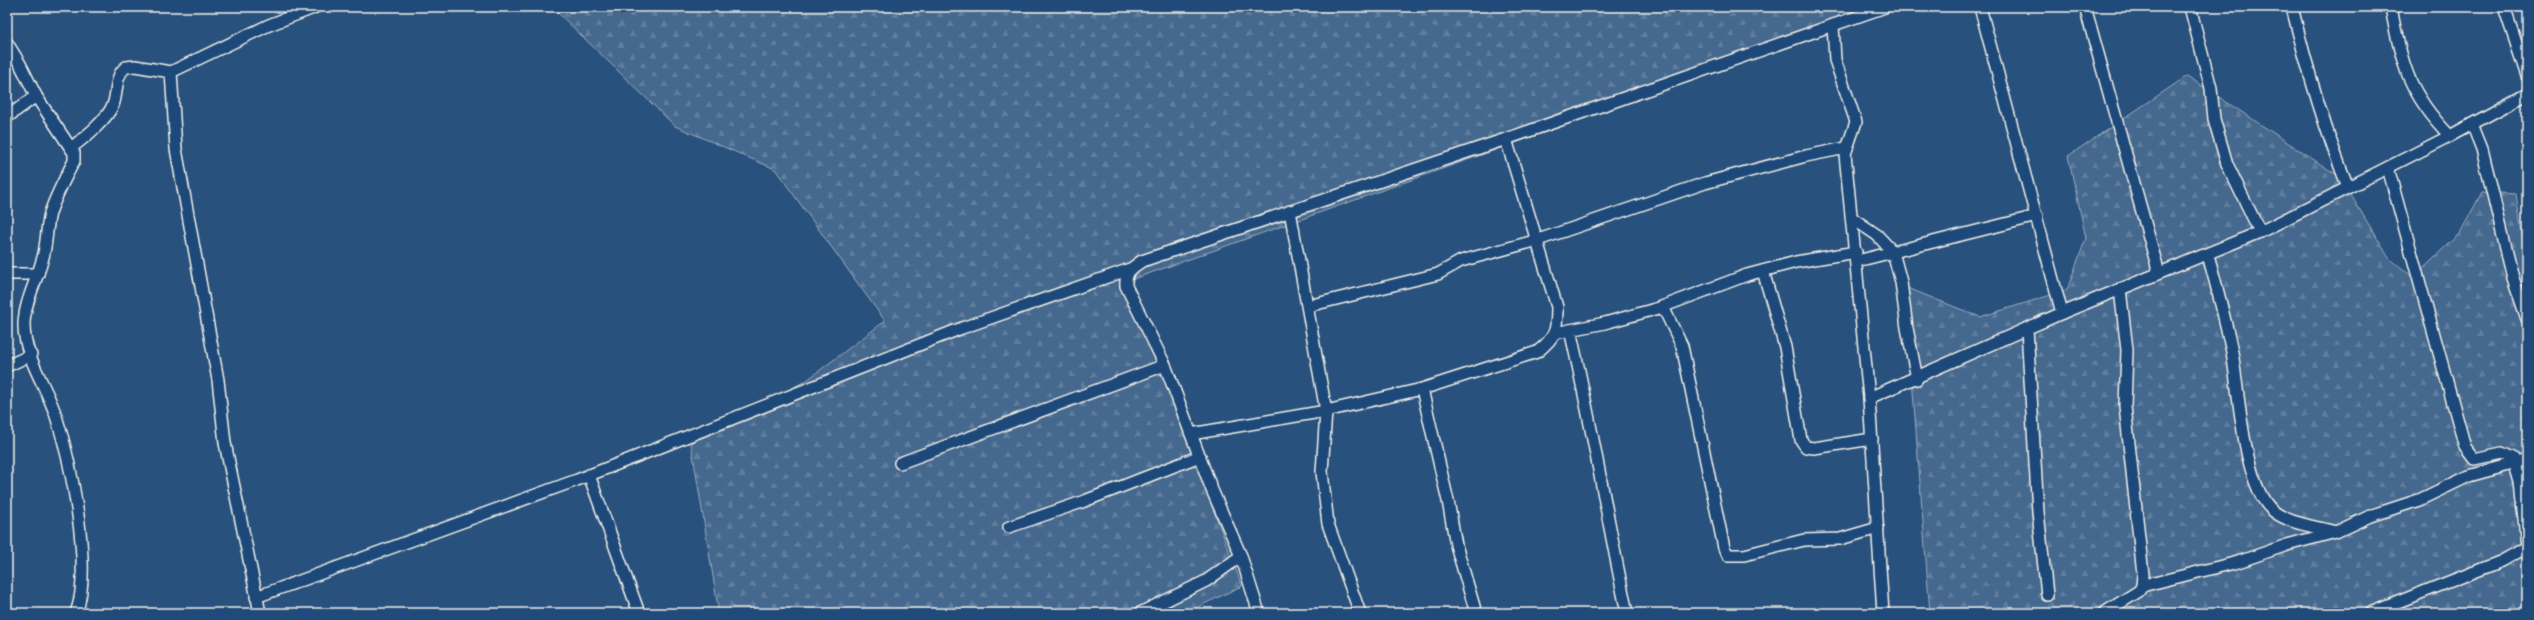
<svg xmlns="http://www.w3.org/2000/svg" width="2534" height="620" viewBox="0 0 2534 620" font-family="Kalam,sans-serif">
  <style>
    .forest { fill: url(#forest-firs); stroke: #9cacbb }
    .lines { fill: none; stroke-linecap: round; stroke-linejoin: round }
    .minor-casing { stroke: #f4f1e8; stroke-width: 14 }
    .minor { stroke: #1f4a7a; stroke-width: 11 }
  </style>
  <defs>
    <pattern id="forest-firs" width="22" height="20" patternUnits="userSpaceOnUse"><rect width="22" height="20" fill="#45688e"/><path d="M5 1l3.5 6h-7zM16 11l3.5 6h-7z" fill="#607e9e"/></pattern>
  </defs>
  <rect width="100%" height="100%" fill="#28517e"/>
  <filter id="ink" filterUnits="userSpaceOnUse"><feTurbulence type="fractalNoise" baseFrequency=".025" numOctaves="2"/><feDisplacementMap in="SourceGraphic" scale="8" xChannelSelector="R" yChannelSelector="G"/><feConvolveMatrix kernelMatrix="1 2 1 2 8 2 1 2 1" color-interpolation-filters="sRGB"/></filter>
  <g filter="url(#ink)">
    <g class="forest">
      <polygon points="552,7 1838,7 1840,27 1128,281 1242,586 1185,613 719,613 691,443 807,380 885,321 775,169 675,126"/>
      <polygon points="2187,76 2340,177 2389,258 2413,277 2460,233 2482,192 2516,194 2527,267 2527,613 1930,613 1905,287 1980,317 2067,290 2086,238 2068,156"/>
    </g>
    <g class="lines">
      <defs>
        <g id="minor">
          <polyline points="1980,7 2062,313"/>
          <polyline points="2085,7 2159,273"/>
          <polyline points="2190,7 2211,88 2214,119 2227,164 2260,232"/>
          <path d="M2292 7C2307 69 2324 128 2348 187"/>
          <path d="M2391 7C2401 64 2409 94 2450 136"/>
          <polyline points="2504,7 2527,76"/>
          <polyline points="1833,25 1835,60 1856,122 1845,154 1869,398 1883,613"/>
          <path d="M7 43 20 64 36 96 74 153V161C65 178 56 195 50 213 46 229 47 246 42 261 36 282 24 304 24 325 24 357 47 387 56 416 71 462 93 569 76 613"/>
          <polyline points="171,72 176,149 218,380 225,443 260,613"/>
          <polyline points="7,117 36,96"/>
          <polyline points="2472,124 2482,149 2513,278 2527,319"/>
          <path d="M71 148C85 137 105 122 113 105 118 93 114 76 126 67L135 66 171 72 269 25 316 7"/>
          <polyline points="2388,168 2465,447 2474,459 2502,453 2513,458 2520,482 2527,546"/>
          <polyline points="1290,211 1326,411 1322,472 1328,524 1360,613"/>
          <polyline points="1852,218 1877,235 1893,252 1901,282 1907,328 1917,379"/>
          <path d="M2208 255C2217 287 2225 319 2232 352 2239 391 2243 484 2272 510 2288 524 2315 526 2335 532"/>
          <polyline points="1857,261 2037,216"/>
          <polyline points="1763,271 1785,347 1801,440 1806,447 1814,448 1872,439"/>
          <polyline points="7,274 38,274"/>
          <polyline points="1308,306 1438,274 1461,261 1538,240 1705,183 1806,156 1846,148"/>
          <polyline points="1663,307 1682,346 1724,548 1728,555 1744,555 1804,540 1840,539 1878,528"/>
          <polyline points="2027,329 2038,512 2047,595"/>
          <path d="M1570 330C1592 424 1607 519 1627 613"/>
          <polyline points="1555,333 1605,323 1659,308 1747,275 1796,262 1856,252"/>
          <polyline points="7,366 31,355"/>
          <polyline points="1422,389 1448,501 1456,545 1476,613"/>
          <polyline points="1869,398 2062,313 2260,232 2450,136 2527,94"/>
          <path d="M1191 434 1326 411 1422 389 1537 352C1556 337 1557 331 1557 307L1506 139"/>
          <polyline points="900,463 1165,365"/>
          <polyline points="589,475 639,613"/>
          <polyline points="1009,527 1082,502 1200,456"/>
          <polyline points="1241,556 1259,613"/>
          <polyline points="2142,586 2238,562 2287,545 2336,532 2370,516 2419,500 2469,476 2527,460"/>
          <polyline points="256,597 577,480 962,328 1130,269"/>
          <path d="M1140 613 1206 581 1241 556 1212 490 1165 365 1126 286C1125 272 1131 268 1142 261L1506 139 1885 7"/>
          <polyline points="2104,613 2139,591 2142,586 2143,575 2125,406 2127,350 2120,289"/>
          <polyline points="2370,613 2502,561 2527,547"/>
        </g>
      </defs>
      <use href="#minor" class="minor-casing"/>
      <use href="#minor" class="minor"/>
    </g>
  </g>
  <rect width="2534" height="620" fill="none" stroke="#1f4a7a" stroke-width="24"/>
  <rect x="12" y="12" width="2510" height="596" fill="none" stroke="#f4f1e8" stroke-width="1.5" filter="url(#ink)"/>
</svg>
